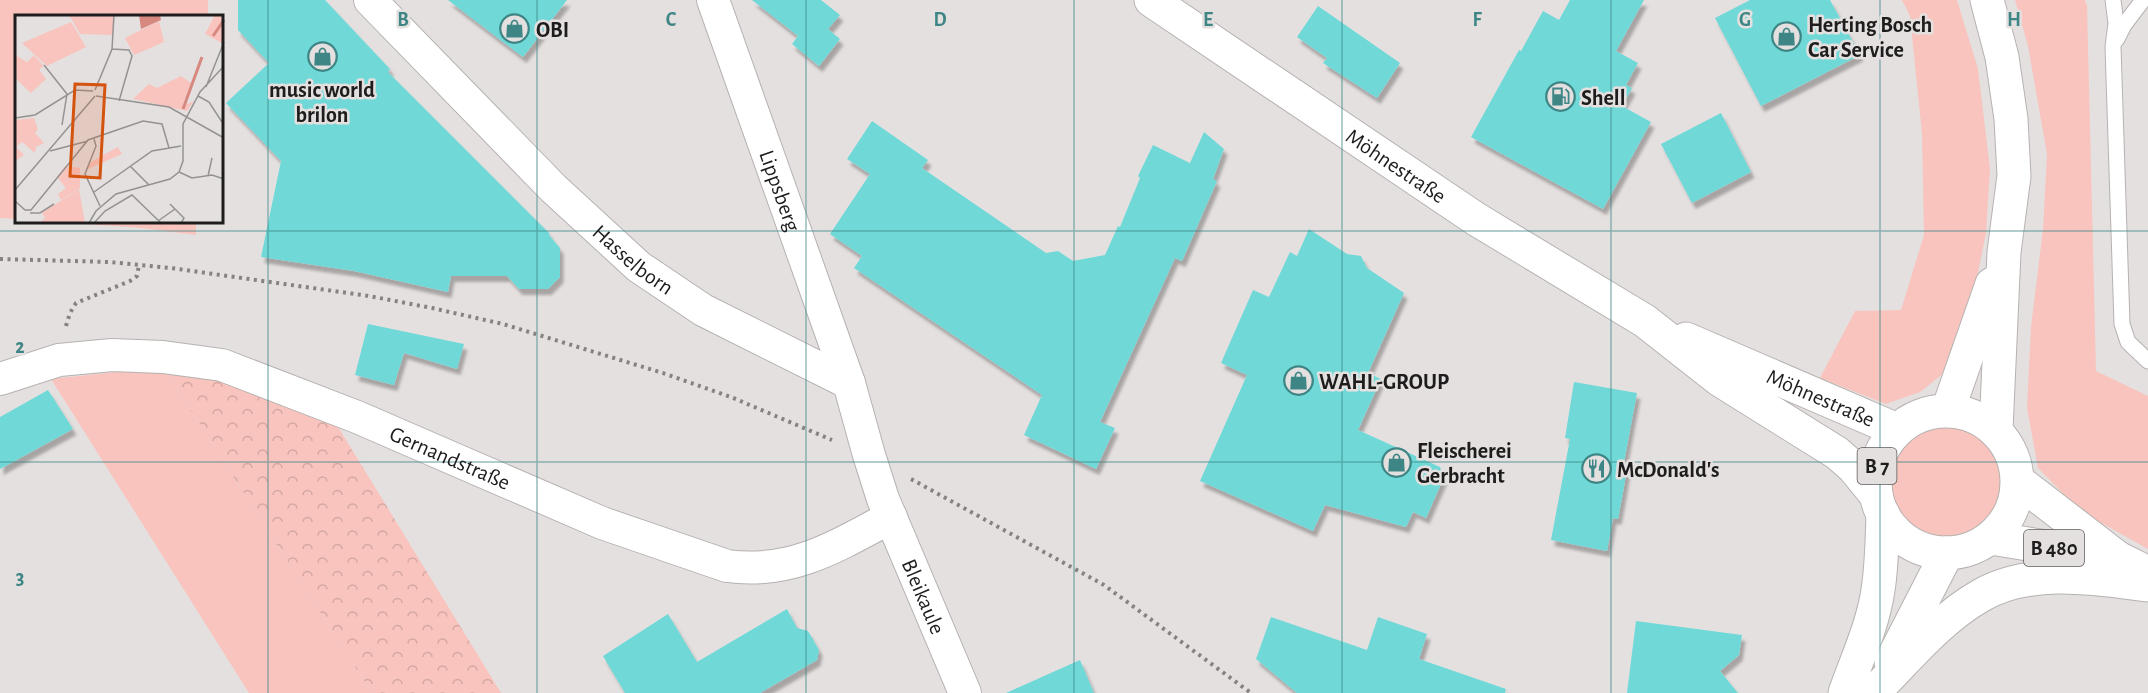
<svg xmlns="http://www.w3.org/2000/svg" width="2148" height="693" viewBox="0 0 2148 693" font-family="'Alegreya Sans',sans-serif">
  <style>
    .grass { fill: #f8c4bd }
    .forest { fill: url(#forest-crowns) }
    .building { fill: #6fd9d8; filter: url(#shadow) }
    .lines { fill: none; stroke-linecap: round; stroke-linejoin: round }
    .lane-casing { stroke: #b6b2b1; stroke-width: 17 }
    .street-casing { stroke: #b6b2b1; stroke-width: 34 }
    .secondary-casing { stroke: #b6b2b1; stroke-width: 35 }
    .primary-casing { stroke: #b6b2b1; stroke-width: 35 }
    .path { stroke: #858282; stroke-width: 4; stroke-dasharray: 3 4.5; stroke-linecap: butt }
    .lane { stroke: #fff; stroke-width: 15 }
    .street { stroke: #fff; stroke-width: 32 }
    .secondary { stroke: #fff; stroke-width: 33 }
    .primary { stroke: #fff; stroke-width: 33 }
    .grid { fill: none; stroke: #3e8685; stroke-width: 1.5; stroke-opacity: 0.55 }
    .labels { text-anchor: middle; stroke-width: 5; stroke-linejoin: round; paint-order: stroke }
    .shield { fill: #e5e0e0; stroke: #5a5757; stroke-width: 1.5 }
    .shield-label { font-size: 21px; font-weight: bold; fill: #1e1c1c }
    .poi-label { font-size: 22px; font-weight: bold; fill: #1e1c1c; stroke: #e5e0e0; text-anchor: start }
    .street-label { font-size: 22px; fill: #1e1c1c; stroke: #e5e0e0 }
    .inset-river { fill: none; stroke: #d7887f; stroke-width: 3 }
    .inset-road { fill: none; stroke: #959292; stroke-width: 1.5 }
    .view { fill: #d4530e; fill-opacity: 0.15; stroke: #d4530e; stroke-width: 3 }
    .inset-edge { fill: none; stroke: #1e1c1c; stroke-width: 3 }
    .grid-label { font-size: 20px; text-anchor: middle; font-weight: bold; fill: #3e8685; stroke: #e5e0e0; stroke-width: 5; stroke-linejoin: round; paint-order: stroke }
  </style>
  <defs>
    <pattern id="forest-crowns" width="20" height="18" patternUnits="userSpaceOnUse" patternTransform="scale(1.5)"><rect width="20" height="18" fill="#f8c4bd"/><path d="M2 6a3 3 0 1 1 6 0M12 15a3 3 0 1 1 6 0" fill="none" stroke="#d4a8a2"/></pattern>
    <filter id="shadow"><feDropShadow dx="3.5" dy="6" stdDeviation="1.5" flood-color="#0004"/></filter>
  </defs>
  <rect width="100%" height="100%" fill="#e5e0e0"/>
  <g class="grass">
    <polygon points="0,0 208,0 208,16 16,16 16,219 0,218"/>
    <polygon points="1902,0 1957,0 1978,69 1990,169 1986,233 1972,302 1944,373 1920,392 1886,404 1820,378 1855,311 1901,310 1924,235 1922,134 1910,16"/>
    <polygon points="2015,0 2085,0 2087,5 2096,371 2148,396 2148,549 2080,511 2038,468 2027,408 2031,327 2043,229 2047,154 2028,46"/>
    <polygon points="60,222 196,222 196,235 140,228"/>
    <polygon points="163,367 372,693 249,693 51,379"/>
    <circle cx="1946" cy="483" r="56"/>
  </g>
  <polygon class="forest" points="163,367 188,367 332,417 501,693 372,693"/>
  <g class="building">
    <polygon points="238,0 325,0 390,69 388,72 550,234 549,235 560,248 560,277 548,289 519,289 507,276 451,276 448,292 354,271 261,257 281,161 226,103 269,63 238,30"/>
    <polygon points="448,0 567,0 523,57"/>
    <polygon points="752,0 821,0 840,15 828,29 840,39 819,66 792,44 798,36"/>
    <polygon points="1570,0 1644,0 1616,51 1638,63 1626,85 1632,88 1622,106 1651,122 1603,209 1471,137 1519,50 1521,51 1543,11 1559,20"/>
    <polygon points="1750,0 1830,0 1860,55 1761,106 1715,18"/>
    <polygon points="1318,6 1400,63 1377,98 1323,63 1327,58 1297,37"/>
    <polygon points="1721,113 1751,172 1692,203 1661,144"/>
    <polygon points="872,121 928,160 922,168 1046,253 1058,251 1073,261 1105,255 1118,226 1120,227 1140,178 1138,176 1153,145 1190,163 1204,132 1224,149 1213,179 1217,181 1182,261 1175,258 1100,422 1115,428 1096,469 1024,435 1042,395 854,268 862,256 830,234 870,174 847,159"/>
    <polygon points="1309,229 1347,254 1361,256 1367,268 1404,293 1368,373 1381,379 1358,430 1440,467 1444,477 1426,518 1413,512 1406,527 1325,505 1313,531 1200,481 1247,375 1221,363 1253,290 1269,297 1290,252 1297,256"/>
    <polygon points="368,324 464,344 457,369 404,353 394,385 355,375"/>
    <polygon points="1574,382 1637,393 1624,462 1628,463 1622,498 1618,519 1613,518 1607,551 1551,540 1570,439 1565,438"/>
    <polygon points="48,390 73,429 0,469 0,417"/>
    <polygon points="787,609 797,628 808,631 819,650 817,660 760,693 625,693 603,656 668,614 697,662"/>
    <polygon points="1271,617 1367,650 1378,617 1427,634 1419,659 1506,689 1505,693 1297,693 1256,659"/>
    <polygon points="1636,621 1742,635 1739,655 1720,671 1738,693 1627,693"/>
    <polygon points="1080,660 1094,693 1006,693"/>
  </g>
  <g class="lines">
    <defs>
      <g id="lane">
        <polyline points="2113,0 2116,23 2113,47 2122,324 2128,342 2148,361"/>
        <polyline points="2117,39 2124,25 2143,0"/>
      </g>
      <g id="street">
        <path id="s1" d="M370 0 553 188 639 267 703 310 849 383 869 455 883 499 965 693"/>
        <path id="s2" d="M713 0 849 383"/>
        <path id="s3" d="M0 379 59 360 112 355 163 357 222 365 357 417 602 523 727 566C791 575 837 546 891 517"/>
      </g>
      <g id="secondary">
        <path id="s4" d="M1151 0 1476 219 1645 321 1720 380 1837 453 1854 468 1876 495"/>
        <path id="s5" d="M1686 339 1897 430"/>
      </g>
      <g id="primary">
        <polyline points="1987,0 2002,57 2011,119 2014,176 2004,252 1996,430"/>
        <polyline points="1948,410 1992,284"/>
        <circle cx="1946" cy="482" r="71"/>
        <polyline points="2018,481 2118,558 2148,573"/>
        <polyline points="1991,538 2113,558"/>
        <polyline points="1891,662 1947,553"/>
        <path d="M1877 689C1909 657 1940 619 1980 596 2030 567 2094 578 2148 585"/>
        <path d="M1845 693C1857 659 1873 625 1878 590 1882 565 1882 539 1883 514"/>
      </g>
    </defs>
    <use href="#lane" class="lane-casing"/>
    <use href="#street" class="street-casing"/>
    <use href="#secondary" class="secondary-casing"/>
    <use href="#primary" class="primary-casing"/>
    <g class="path">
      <polyline points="0,259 109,262 171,268 369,296 432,308 503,324 666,374 731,397 832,440"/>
      <polyline points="66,326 70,313 76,303 130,281 137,276 139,265"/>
      <polyline points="911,479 1104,585 1251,693"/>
    </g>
    <use href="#lane" class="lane"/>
    <use href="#street" class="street"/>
    <use href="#secondary" class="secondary"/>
    <use href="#primary" class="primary"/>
  </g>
  <path class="grid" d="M268 0V693M537 0V693M806 0V693M1074 0V693M1342 0V693M1611 0V693M1880 0V693M0 231H2148M0 462H2148"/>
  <defs>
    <symbol id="shop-ring" viewBox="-11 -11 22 22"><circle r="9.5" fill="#e5e0e0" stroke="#3e8685" stroke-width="1.5"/><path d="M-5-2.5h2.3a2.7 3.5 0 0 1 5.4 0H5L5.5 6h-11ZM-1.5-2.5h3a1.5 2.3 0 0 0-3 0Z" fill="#3e8685"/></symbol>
    <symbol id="fuel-ring" viewBox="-11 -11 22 22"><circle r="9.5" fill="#e5e0e0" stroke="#3e8685" stroke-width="1.5"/><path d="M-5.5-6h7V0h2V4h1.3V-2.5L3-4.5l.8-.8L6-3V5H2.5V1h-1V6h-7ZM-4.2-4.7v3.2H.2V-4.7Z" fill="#3e8685"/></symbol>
    <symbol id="restaurant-ring" viewBox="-11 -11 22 22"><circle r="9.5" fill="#e5e0e0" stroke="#3e8685" stroke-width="1.5"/><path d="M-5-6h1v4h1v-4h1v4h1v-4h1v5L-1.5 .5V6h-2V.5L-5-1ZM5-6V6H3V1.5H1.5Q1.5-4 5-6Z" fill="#3e8685"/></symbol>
  </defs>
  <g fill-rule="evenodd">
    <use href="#shop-ring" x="498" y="12" width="33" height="33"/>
    <use href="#shop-ring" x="1770" y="20" width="33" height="33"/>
    <use href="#shop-ring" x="306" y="40" width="33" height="33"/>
    <use href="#fuel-ring" x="1544" y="80" width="33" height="33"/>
    <use href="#shop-ring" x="1282" y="364" width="33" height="33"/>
    <use href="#shop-ring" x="1380" y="446" width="33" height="33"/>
    <use href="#restaurant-ring" x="1580" y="452" width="33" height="33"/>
  </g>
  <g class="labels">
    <g class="shield">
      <rect x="1857.5" y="448" width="39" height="36" rx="4.5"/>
      <rect x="2024" y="530" width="60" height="36" rx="4.5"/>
    </g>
    <g class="shield-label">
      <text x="1877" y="473">B 7</text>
      <text x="2054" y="555">B 480</text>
    </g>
    <g class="poi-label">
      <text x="1808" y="32">Herting Bosch<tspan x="1808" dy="25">Car Service</tspan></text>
      <text x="536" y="37">OBI</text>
      <text x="322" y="97" text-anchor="middle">music world<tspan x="322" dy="25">brilon</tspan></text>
      <text x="1581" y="105">Shell</text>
      <text x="1319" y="389">WAHL-GROUP</text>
      <text x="1417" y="458">Fleischerei<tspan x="1417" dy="25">Gerbracht</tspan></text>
      <text x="1617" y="477">McDonald's</text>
    </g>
    <g class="street-label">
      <text dy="8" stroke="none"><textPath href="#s4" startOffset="296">Möhnestraße</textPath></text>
      <text dy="8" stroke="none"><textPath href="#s2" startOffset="202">Lippsberg</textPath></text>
      <text dy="8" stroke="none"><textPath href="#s1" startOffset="370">Hasselborn</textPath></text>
      <text dy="8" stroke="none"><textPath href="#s5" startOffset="147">Möhnestraße</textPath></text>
      <text dy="8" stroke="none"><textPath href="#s3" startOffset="472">Gernandstraße</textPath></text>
      <text dy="8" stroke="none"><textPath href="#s1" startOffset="846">Bleikaule</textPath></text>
    </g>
  </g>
  <g transform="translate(15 15)">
    <rect width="208" height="208" fill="#e5e0e0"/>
    <path d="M54 0H98V20L65 19ZM200 0H208L207 28 190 19ZM144 6 149 27 119 40 110 23ZM56 7 71 32 32 51 7 28ZM0 40 12 47 19 40 29 51 24 55 31 64 16 78 0 63ZM166 61 176 68 167 91 179 86 172 96 118 84 134 69 142 73ZM19 103 23 114 20 118 29 128 21 132 0 118V105ZM50 151 65 153V173L46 185 43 179 51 173 42 162Z" fill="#f8c4bd"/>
    <path d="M0 118 21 132 20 138 7 127 1 132 9 140 0 146ZM103 132 107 139 71 155 74 148Z" fill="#f8c4bd"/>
    <path d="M64 174 70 208H24L30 203 27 198Z" fill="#f8c4bd"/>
    <path d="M124 0H145L146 5 126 14Z" fill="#d7887f"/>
    <path class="inset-river" d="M198 21 209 5M168 94 187 42"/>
    <path class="inset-road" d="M97 34 114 35 117 41 104 86M29 50 52 79 47 110M191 72 209 27M80 75 97 34 99 0M81 81 154 92 209 123M183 81 194 87 207 107M0 103 20 100 60 75 78 76M79 124 81 131 70 159 85 191M35 136 73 126M115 151 134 170M164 157 177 163 197 160 209 164M193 161 197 143M0 175 80 81M79 177 137 136 166 131M0 186 10 195H16L73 125 128 106 147 109 154 133M155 189 169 203 166 208M15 198H25L39 189M143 206 160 194M74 208 81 196 101 179 155 164 164 157 168 146V109L185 77 209 51M79 208 90 196 117 180 146 208"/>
    <path class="view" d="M60 69 90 70 85 163 55 161Z"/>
    <rect width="208" height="208" class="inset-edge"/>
  </g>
  <g class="grid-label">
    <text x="403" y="26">B</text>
    <text x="671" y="26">C</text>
    <text x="940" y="26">D</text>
    <text x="1208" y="26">E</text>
    <text x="1477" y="26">F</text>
    <text x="1745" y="26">G</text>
    <text x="2014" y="26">H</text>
    <text x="20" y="353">2</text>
    <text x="20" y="584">3</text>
  </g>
</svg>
